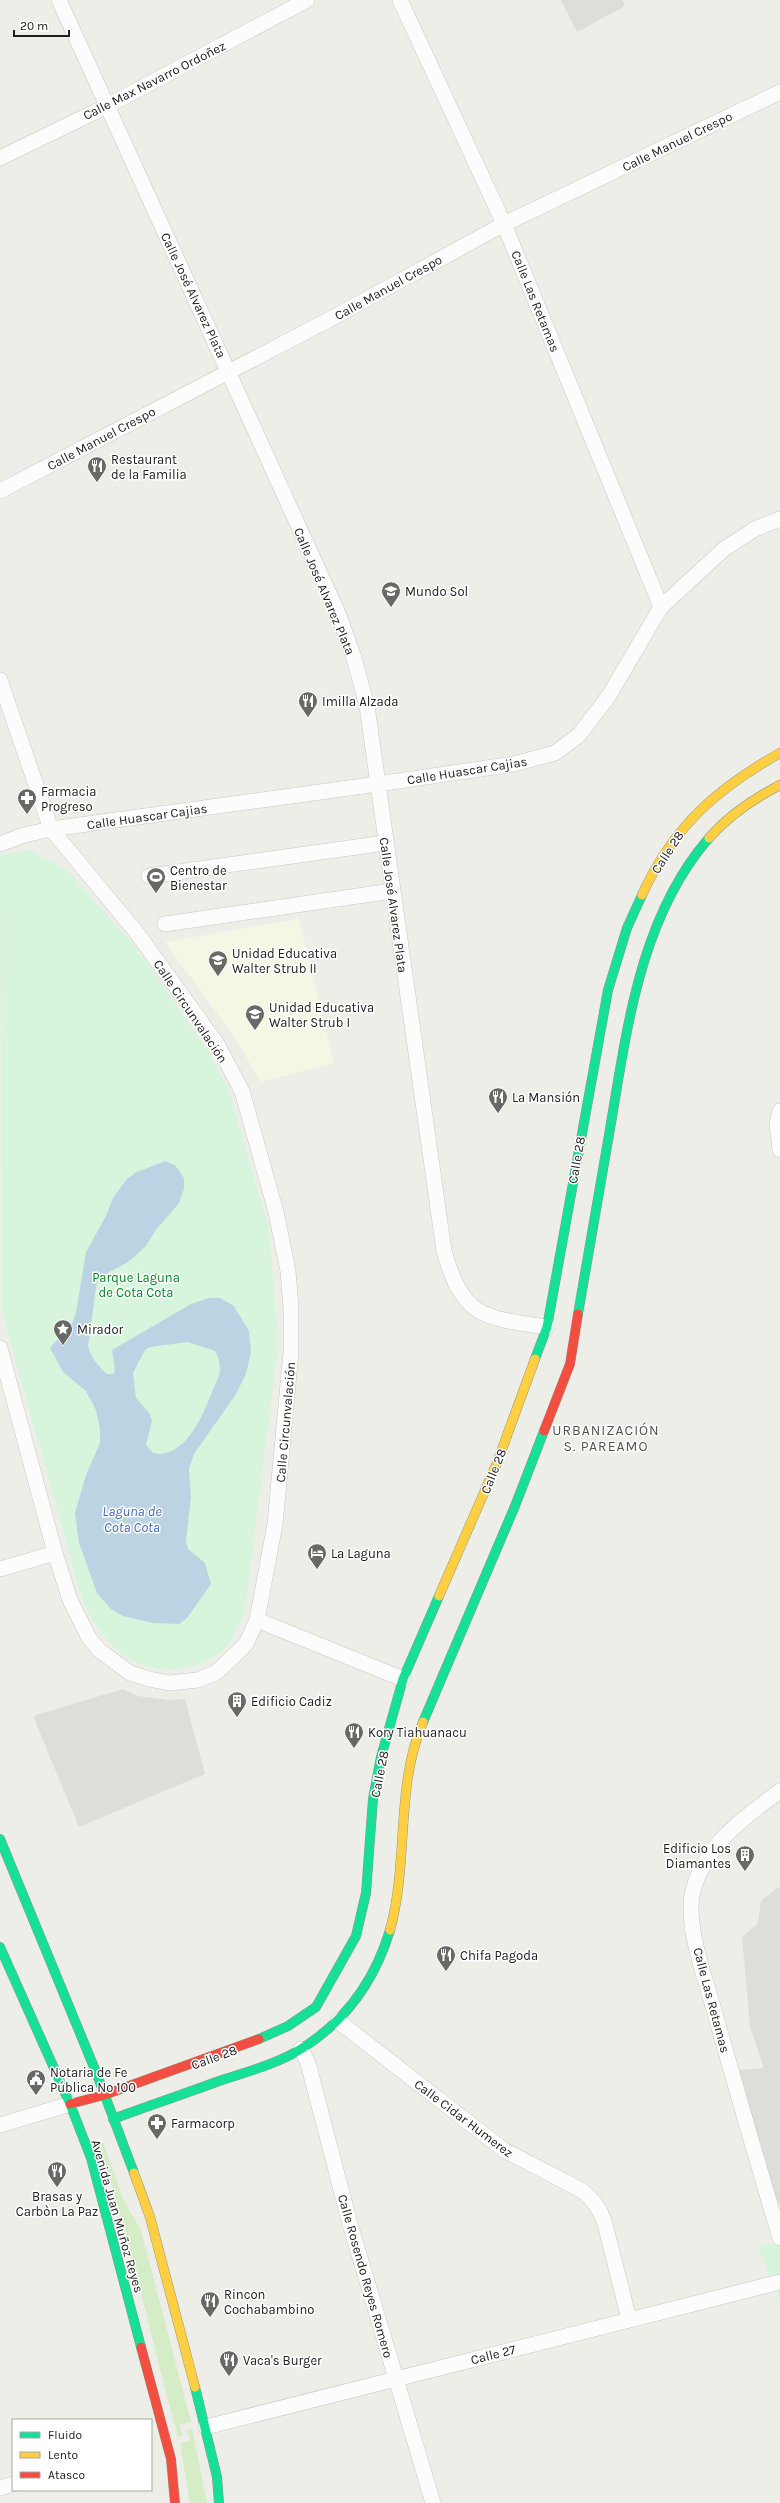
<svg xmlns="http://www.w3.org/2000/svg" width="780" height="2503" viewBox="0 0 780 2503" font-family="Karla,sans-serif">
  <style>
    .residential { fill: #ddddda }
    .education { fill: #f5f7e5 }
    .grass { fill: #d4edc7 }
    .park { fill: #d6f5dc }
    .water { fill: #bbd3e3; fill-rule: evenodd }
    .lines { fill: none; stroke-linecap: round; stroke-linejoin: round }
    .street-casing { stroke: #c7c7c5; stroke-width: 16 }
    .fast-casing { stroke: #939a7f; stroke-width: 10 }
    .slow-casing { stroke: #939a7f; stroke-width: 10 }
    .jam-casing { stroke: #939a7f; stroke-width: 10 }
    .street { stroke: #fcfcfc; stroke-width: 15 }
    .fast { stroke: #16e098; stroke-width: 9 }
    .slow { stroke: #ffcf43; stroke-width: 9 }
    .jam { stroke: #f24e42; stroke-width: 9 }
    .labels { text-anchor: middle; stroke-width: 3; stroke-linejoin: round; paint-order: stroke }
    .street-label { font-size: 13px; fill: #202020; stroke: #fff }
    .poi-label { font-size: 13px; fill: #202020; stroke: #fff; text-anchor: start }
    .park-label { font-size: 13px; fill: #088429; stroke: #fff }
    .neighbourhood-label { font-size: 14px; letter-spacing: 1px; fill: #535353; stroke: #fff }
    .water-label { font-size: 14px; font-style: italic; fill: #486ab4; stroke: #fff }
  </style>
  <rect width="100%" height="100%" fill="#eeeee9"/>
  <g class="residential">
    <polygon points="561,0 622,0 625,6 577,32"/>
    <polygon points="123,1689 138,1696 168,1700 185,1699 205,1774 79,1827 33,1716"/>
    <polygon points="780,1886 780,2204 764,2213 725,2071 764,2068 750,2027 742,1937 758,1923 761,1901"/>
  </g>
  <polygon class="education" points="299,919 334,1063 261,1082 235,1038 165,942"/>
  <g class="grass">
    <path d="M103 2142 124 2201 141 2230 191 2422 179 2425 183 2436 178 2437C151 2340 131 2241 99 2145Z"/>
    <polygon points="192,2428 207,2503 190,2503 180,2443 190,2441 187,2430"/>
  </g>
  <g class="park">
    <path d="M30 850 67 870 138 950 208 1051 228 1088 269 1228 278 1345 245 1610C241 1620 237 1630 232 1638 224 1653 208 1661 193 1666 139 1681 105 1647 83 1602L2 1312 0 855Z"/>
    <polygon points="780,2241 780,2302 758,2247"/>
  </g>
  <path class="water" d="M165 1161 175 1165 184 1178V1189L179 1203 155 1231 146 1246 128 1262 100 1277 97 1281 88 1346C90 1356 99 1367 107 1374H113L115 1370 112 1350 191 1304 209 1298H220L234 1306 249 1331 251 1352 246 1374 236 1394 194 1454 189 1469 191 1496 186 1541 188 1549 205 1563 211 1584 187 1618 179 1624 153 1623 123 1616 111 1609 97 1593 79 1543 75 1513 86 1475 100 1443V1430L96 1410 86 1391 63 1372 50 1348 72 1323 76 1313 86 1252 106 1216 113 1198 127 1179 135 1173ZM188 1342 215 1351C218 1357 220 1362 220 1369 220 1377 215 1384 212 1392 203 1415 185 1460 153 1453L146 1445 152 1421 150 1414 136 1398 133 1373 145 1350 150 1347Z"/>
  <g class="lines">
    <defs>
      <g id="street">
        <path d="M59 0 338 613 354 658 367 706 444 1251C463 1318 484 1318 547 1327"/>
        <polyline points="400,0 504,224 661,607"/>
        <polyline points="0,158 107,106 307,0"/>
        <polyline points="0,491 334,317 504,224 780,92"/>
        <polyline points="0,680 51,829 137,933 217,1044 242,1091 276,1212 288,1271 291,1308 291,1352 275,1524 257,1620 246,1644 217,1672 198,1680 169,1683 149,1679 130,1673 99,1650 89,1638 70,1600 55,1553 0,1348"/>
        <polyline points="0,844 24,835 51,829 378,784 514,764 555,753 579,735 608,697 661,607 724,549 755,529 780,519"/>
        <polyline points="149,876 385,843"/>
        <polyline points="165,924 392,891"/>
        <polyline points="780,1111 777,1123 780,1150"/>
        <polyline points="0,1569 55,1553"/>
        <polyline points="257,1620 403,1679"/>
        <path d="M780 1791C744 1817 704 1846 693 1891 684 1924 707 1983 716 2017 737 2091 758 2165 780 2238"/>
        <path d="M338 2021 504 2150 581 2190C594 2200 600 2209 605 2224L629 2319"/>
        <polyline points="301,2049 308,2063 350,2224 433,2503"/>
        <polyline points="0,2125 70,2104"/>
        <polyline points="206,2427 780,2282"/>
        <polyline points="0,2488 13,2484"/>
      </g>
      <g id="fast">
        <path d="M578 1314C589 1253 599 1191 610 1129 627 1029 640 917 709 838"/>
        <polyline points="535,1359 547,1327 608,990 627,928 642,895"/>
        <polyline points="423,1722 515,1506 544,1431"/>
        <polyline points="0,1839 96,2072 134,2173"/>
        <polyline points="0,1947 70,2104 91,2158 141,2347"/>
        <polyline points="259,2039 288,2026 316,2007 356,1936 366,1893 373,1799 381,1757 403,1679 439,1596"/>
        <path d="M113 2119C148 2106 184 2094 219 2081 246 2072 277 2064 301 2049 346 2021 375 1980 390 1930"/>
        <polyline points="195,2387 217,2477 219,2503"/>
      </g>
      <g id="slow">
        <path d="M709 838C729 815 753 799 780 785"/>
        <path d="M642 895C673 827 716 789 780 753"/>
        <polyline points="439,1596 497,1463 535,1359"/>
        <path d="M390 1930C409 1862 395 1787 423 1722"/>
        <polyline points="134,2173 150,2217 195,2387"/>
      </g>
      <g id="jam">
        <polyline points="544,1431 570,1364 578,1314"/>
        <polyline points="104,2095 259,2039"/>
        <polyline points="70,2104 104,2095"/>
        <polyline points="141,2347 171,2459 175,2503"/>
      </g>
    </defs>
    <use href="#street" class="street-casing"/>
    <use href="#fast" class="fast-casing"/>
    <use href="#slow" class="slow-casing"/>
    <use href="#jam" class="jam-casing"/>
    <use href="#street" class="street"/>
    <use href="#fast" class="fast"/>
    <use href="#slow" class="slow"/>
    <use href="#jam" class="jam"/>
  </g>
  <defs>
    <symbol id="restaurant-pin" viewBox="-11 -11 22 30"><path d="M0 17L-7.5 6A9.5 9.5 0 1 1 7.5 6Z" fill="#686866" stroke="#fff"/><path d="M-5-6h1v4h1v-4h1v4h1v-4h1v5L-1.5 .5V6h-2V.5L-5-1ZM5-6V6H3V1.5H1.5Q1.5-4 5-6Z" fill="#fff"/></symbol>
    <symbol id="school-pin" viewBox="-11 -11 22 30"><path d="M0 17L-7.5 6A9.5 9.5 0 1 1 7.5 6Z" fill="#686866" stroke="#fff"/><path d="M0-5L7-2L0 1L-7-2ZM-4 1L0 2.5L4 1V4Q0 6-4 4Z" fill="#fff"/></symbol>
    <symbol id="pharmacy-pin" viewBox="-11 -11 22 30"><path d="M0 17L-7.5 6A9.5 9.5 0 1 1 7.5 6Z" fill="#686866" stroke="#fff"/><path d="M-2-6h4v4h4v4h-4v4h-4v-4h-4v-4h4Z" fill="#fff"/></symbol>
    <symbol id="stadium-pin" viewBox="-11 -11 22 30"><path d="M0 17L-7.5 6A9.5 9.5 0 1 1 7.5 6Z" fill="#686866" stroke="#fff"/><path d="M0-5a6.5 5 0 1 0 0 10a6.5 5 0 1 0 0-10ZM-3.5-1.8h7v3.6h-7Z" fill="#fff"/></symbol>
    <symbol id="sight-pin" viewBox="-11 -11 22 30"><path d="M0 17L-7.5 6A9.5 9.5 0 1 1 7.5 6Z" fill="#686866" stroke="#fff"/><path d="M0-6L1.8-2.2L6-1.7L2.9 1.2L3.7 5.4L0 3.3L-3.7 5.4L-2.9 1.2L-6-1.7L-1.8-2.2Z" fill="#fff"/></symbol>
    <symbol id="hotel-pin" viewBox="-11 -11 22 30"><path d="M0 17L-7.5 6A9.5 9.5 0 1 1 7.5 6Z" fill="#686866" stroke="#fff"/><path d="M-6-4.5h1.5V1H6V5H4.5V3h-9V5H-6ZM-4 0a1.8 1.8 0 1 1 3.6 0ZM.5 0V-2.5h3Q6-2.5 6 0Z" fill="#fff"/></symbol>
    <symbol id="building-pin" viewBox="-11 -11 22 30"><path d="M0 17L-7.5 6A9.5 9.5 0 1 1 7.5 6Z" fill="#686866" stroke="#fff"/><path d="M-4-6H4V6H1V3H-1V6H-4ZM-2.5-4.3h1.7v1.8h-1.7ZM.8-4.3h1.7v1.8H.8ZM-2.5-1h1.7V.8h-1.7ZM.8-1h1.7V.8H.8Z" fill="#fff"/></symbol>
    <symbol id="civic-pin" viewBox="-11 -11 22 30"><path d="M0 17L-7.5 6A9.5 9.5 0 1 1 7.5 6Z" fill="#686866" stroke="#fff"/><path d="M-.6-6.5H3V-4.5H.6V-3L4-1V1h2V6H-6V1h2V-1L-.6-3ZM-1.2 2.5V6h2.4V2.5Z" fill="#fff"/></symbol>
  </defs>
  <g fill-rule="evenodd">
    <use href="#restaurant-pin" x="86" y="455" width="22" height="30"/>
    <use href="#school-pin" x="380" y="580" width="22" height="30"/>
    <use href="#restaurant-pin" x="297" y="690" width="22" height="30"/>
    <use href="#pharmacy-pin" x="16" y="787" width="22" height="30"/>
    <use href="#stadium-pin" x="145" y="866" width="22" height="30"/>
    <use href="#school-pin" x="207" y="949" width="22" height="30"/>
    <use href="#school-pin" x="244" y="1003" width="22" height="30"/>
    <use href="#restaurant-pin" x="487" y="1086" width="22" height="30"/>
    <use href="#sight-pin" x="52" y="1318" width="22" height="30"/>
    <use href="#hotel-pin" x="306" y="1542" width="22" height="30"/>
    <use href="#building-pin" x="226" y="1690" width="22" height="30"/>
    <use href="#restaurant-pin" x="343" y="1721" width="22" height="30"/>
    <use href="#building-pin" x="734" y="1844" width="22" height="30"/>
    <use href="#restaurant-pin" x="435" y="1944" width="22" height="30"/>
    <use href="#civic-pin" x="25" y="2068" width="22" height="30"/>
    <use href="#pharmacy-pin" x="146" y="2112" width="22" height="30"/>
    <use href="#restaurant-pin" x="46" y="2160" width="22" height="30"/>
    <use href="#restaurant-pin" x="199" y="2290" width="22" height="30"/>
    <use href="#restaurant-pin" x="218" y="2349" width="22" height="30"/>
  </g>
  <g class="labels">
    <g class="street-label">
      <text transform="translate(154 80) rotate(-27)" y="5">Calle Max Navarro Ordoñez</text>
      <text transform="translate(677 141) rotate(-26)" y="5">Calle Manuel Crespo</text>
      <text transform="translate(388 287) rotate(-29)" y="5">Calle Manuel Crespo</text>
      <text transform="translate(194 295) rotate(65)" y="5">Calle José Alvarez Plata</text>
      <text transform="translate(536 301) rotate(68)" y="5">Calle Las Retamas</text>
      <text transform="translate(101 438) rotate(-28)" y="5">Calle Manuel Crespo</text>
      <text transform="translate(325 591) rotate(67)" y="5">Calle José Alvarez Plata</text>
      <text transform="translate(467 770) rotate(-9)" y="5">Calle Huascar Cajias</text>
      <text transform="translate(147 816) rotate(-8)" y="5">Calle Huascar Cajias</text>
      <text transform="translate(667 852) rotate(-57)" y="5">Calle 28</text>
      <text transform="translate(394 905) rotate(82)" y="5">Calle José Alvarez Plata</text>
      <text transform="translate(191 1011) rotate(56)" y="5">Calle Circunvalación</text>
      <text transform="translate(576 1160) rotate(-80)" y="5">Calle 28</text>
      <text transform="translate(285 1422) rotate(-85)" y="5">Calle Circunvalación</text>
      <text transform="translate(493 1471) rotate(-68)" y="5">Calle 28</text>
      <text transform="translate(379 1774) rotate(-79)" y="5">Calle 28</text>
      <text transform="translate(712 2000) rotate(75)" y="5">Calle Las Retamas</text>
      <text transform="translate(214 2057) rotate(-20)" y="5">Calle 28</text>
      <text transform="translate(464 2118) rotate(37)" y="5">Calle Cidar Humerez</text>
      <text transform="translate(118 2216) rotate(74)" y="5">Avenida Juan Muñoz Reyes</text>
      <text transform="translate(366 2276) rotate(74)" y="5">Calle Rosendo Reyes Romero</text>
      <text transform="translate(493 2354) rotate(-14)" y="5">Calle 27</text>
    </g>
    <g class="poi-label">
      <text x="111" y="464">Restaurant<tspan x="111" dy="15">de la Familia</tspan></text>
      <text x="405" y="596">Mundo Sol</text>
      <text x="322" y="706">Imilla Alzada</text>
      <text x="41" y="796">Farmacia<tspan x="41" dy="15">Progreso</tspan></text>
      <text x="170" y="875">Centro de<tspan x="170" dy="15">Bienestar</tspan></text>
      <text x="232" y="958">Unidad Educativa<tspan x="232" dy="15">Walter Strub II</tspan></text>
      <text x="269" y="1012">Unidad Educativa<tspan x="269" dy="15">Walter Strub I</tspan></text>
      <text x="512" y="1102">La Mansión</text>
      <text x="77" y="1334">Mirador</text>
      <text x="331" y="1558">La Laguna</text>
      <text x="251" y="1706">Edificio Cadiz</text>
      <text x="368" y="1737">Kory Tiahuanacu</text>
      <text x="731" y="1853" text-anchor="end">Edificio Los<tspan x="731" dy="15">Diamantes</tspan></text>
      <text x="460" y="1960">Chifa Pagoda</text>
      <text x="50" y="2077">Notaria de Fe<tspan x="50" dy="15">Pública No 100</tspan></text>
      <text x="171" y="2128">Farmacorp</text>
      <text x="57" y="2201" text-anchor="middle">Brasas y<tspan x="57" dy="15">Carbòn La Paz</tspan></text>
      <text x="224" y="2299">Rincon<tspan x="224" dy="15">Cochabambino</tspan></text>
      <text x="243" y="2365">Vaca's Burger</text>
    </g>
    <g class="park-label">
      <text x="136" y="1282">Parque Laguna<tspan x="136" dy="15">de Cota Cota</tspan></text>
    </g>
    <g class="neighbourhood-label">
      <text x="606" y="1435">URBANIZACIÓN<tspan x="606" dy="16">S. PAREAMO</tspan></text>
    </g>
    <g class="water-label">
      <text x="132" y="1516">Laguna de<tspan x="132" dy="16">Cota Cota</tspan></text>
    </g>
  </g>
  <rect x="12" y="2419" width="140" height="72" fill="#ffffff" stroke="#a6a6a6"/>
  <rect x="20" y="2432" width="20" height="6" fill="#16e098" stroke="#a6a6a6"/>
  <text x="48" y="2439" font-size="12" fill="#202020">Fluido</text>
  <rect x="20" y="2452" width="20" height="6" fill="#ffcf43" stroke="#a6a6a6"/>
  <text x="48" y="2459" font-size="12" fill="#202020">Lento</text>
  <rect x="20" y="2472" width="20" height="6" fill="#f24e42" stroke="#a6a6a6"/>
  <text x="48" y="2479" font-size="12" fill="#202020">Atasco</text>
  <path d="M14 30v6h55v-6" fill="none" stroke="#202020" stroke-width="2"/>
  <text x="20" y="30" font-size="12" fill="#202020" stroke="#ffffff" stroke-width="3" paint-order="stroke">20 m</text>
</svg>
